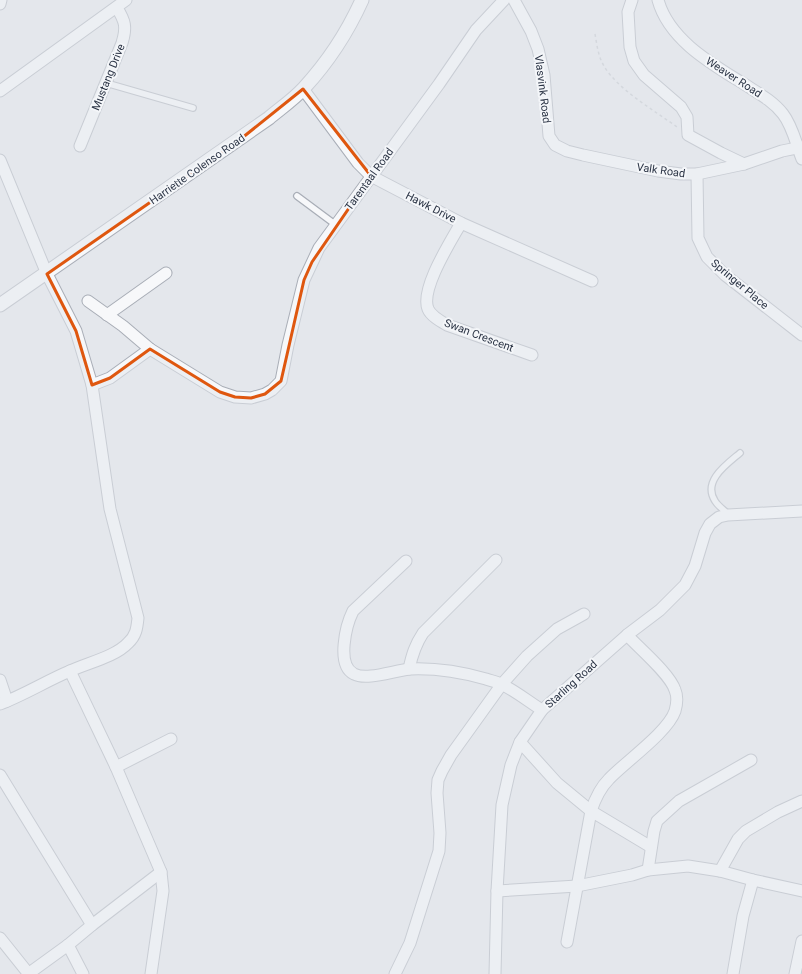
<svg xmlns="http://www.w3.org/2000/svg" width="802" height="974" viewBox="0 0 802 974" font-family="Roboto,sans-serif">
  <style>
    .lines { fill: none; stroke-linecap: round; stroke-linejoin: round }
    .service-casing { stroke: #a9aeb7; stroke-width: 8 }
    .minor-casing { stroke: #a9aeb7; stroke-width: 13 }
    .tertiary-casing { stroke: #a9aeb7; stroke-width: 15 }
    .path { stroke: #c2c5cb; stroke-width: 1.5; stroke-dasharray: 3 3; stroke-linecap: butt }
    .service { stroke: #f7f8fa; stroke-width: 5.5 }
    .minor { stroke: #f7f8fa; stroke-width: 11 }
    .tertiary { stroke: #f7f8fa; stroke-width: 13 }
    .marked { fill: none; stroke: #df570f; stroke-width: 3; stroke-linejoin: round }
    .labels { text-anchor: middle; stroke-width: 4; stroke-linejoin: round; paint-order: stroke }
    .street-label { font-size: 11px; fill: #2b3445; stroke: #f4f6f9 }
  </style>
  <rect width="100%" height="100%" fill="#e4e7ec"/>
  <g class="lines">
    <defs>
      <g id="service">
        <polyline points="106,83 193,108"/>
        <polyline points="297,196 336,225"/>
        <path d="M728 514C724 510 718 506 715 501 702 481 727 464 740 453"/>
      </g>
      <g id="minor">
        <polyline points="514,0 531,31 538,49 544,75 549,136 555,145 567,151 583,155 658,171 681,174 697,174 744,164 782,151 802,147"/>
        <polyline points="632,0 628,12 630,47 634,61 644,75 681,107 687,117 688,135 721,153 744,164"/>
        <path d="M658 0C669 40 712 64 744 84 758 93 773 101 783 114 793 127 796 144 802 159"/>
        <polyline points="0,4 1,0"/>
        <polyline points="303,89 358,163 371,176 461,223 592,281"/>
        <polyline points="0,91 126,0"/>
        <path d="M80 146 122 43C127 27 125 21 117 8"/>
        <path d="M0 160 47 274 76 331 92 385 110 509 138 618C137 628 136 636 128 643 115 657 87 663 70 671 46 681 24 695 0 704"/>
        <polyline points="697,174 698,238 707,257 725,275 802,335"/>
        <path d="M461 223C451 241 420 289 428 309 431 316 440 321 447 325L532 355"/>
        <polyline points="88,301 123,326 150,349"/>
        <polyline points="107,315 166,273"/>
        <polyline points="92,385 110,378 150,349 220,392 235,397 251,398 265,394 272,390 281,381 288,345 304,280 319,248 439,84 476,30 504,0"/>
        <path d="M406 561 353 611C346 625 336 665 354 674 367 681 395 670 411 669 437 668 461 672 486 679 492 681 498 682 503 685 517 692 529 702 542 710"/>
        <path d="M409 669C412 655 415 645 423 633L496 560"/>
        <polyline points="70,671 116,767 161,872 163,891 151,974"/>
        <polyline points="0,680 7,701"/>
        <polyline points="520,742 557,783 591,811 651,847"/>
        <polyline points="116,767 171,739"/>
        <polyline points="0,775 92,925"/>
        <polyline points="648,870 654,831 657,821 679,801 751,760"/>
        <polyline points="720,871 738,839 746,831 778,812 802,801"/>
        <polyline points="497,891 577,886 632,875 648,870 688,866 720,871 753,880 802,891"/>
        <polyline points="0,938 28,973"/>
        <path d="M567 942 591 811C595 799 600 788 609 779 625 762 668 732 675 711 677 704 678 697 675 690 670 674 639 648 627 635"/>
        <polyline points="68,945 83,974"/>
        <polyline points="28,974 68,945 92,925 161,872"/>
        <polyline points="395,974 410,943 439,851 440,833 437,793 438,780 442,771 451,755 502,684 527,656 557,629 584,614"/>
        <polyline points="495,974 497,891 502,805 511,765 520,742 542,710 627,635 660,610 685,585 695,566 705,533 710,524 719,517 728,515 802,511"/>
        <polyline points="733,974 743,916 753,880"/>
        <polyline points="795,974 802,941"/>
      </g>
      <path id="tertiary" d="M0 305 269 118C281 108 294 99 304 88 327 63 348 31 362 0"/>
    </defs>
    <use href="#service" class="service-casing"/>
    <use href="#minor" class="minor-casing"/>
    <use href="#tertiary" class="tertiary-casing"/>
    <path class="path" d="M595 34C597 45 598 56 604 66 617 89 655 111 677 127"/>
    <use href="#service" class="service"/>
    <use href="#minor" class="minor"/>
    <use href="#tertiary" class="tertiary"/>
  </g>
  <path d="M0 0H802V974H0ZM303 89 371 176 312 262 304 280 281 381 265 394 251 398 235 397 220 392 150 349 110 378 92 385 76 331 47 274 237 142Z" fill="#e4e7ec" fill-opacity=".55" fill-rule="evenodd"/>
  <path class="marked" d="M303 89 371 176 312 262 304 280 281 381 265 394 251 398 235 397 220 392 150 349 110 378 92 385 76 331 47 274 237 142Z"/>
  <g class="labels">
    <g class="street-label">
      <text transform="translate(108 77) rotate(-68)" y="4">Mustang Drive</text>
      <text transform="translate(734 77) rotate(33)" y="4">Weaver Road</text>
      <text transform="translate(543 89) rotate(83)" y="4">Vlasvink Road</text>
      <text transform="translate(197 169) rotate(-35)" y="4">Harriette Colenso Road</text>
      <text transform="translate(661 170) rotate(8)" y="4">Valk Road</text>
      <text transform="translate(369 179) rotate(-54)" y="4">Tarentaal Road</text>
      <text transform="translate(431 207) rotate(27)" y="4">Hawk Drive</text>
      <text transform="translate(740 284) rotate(40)" y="4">Springer Place</text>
      <text transform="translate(479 335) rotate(21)" y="4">Swan Crescent</text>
      <text transform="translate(571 684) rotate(-42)" y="4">Starling Road</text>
    </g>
  </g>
</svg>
